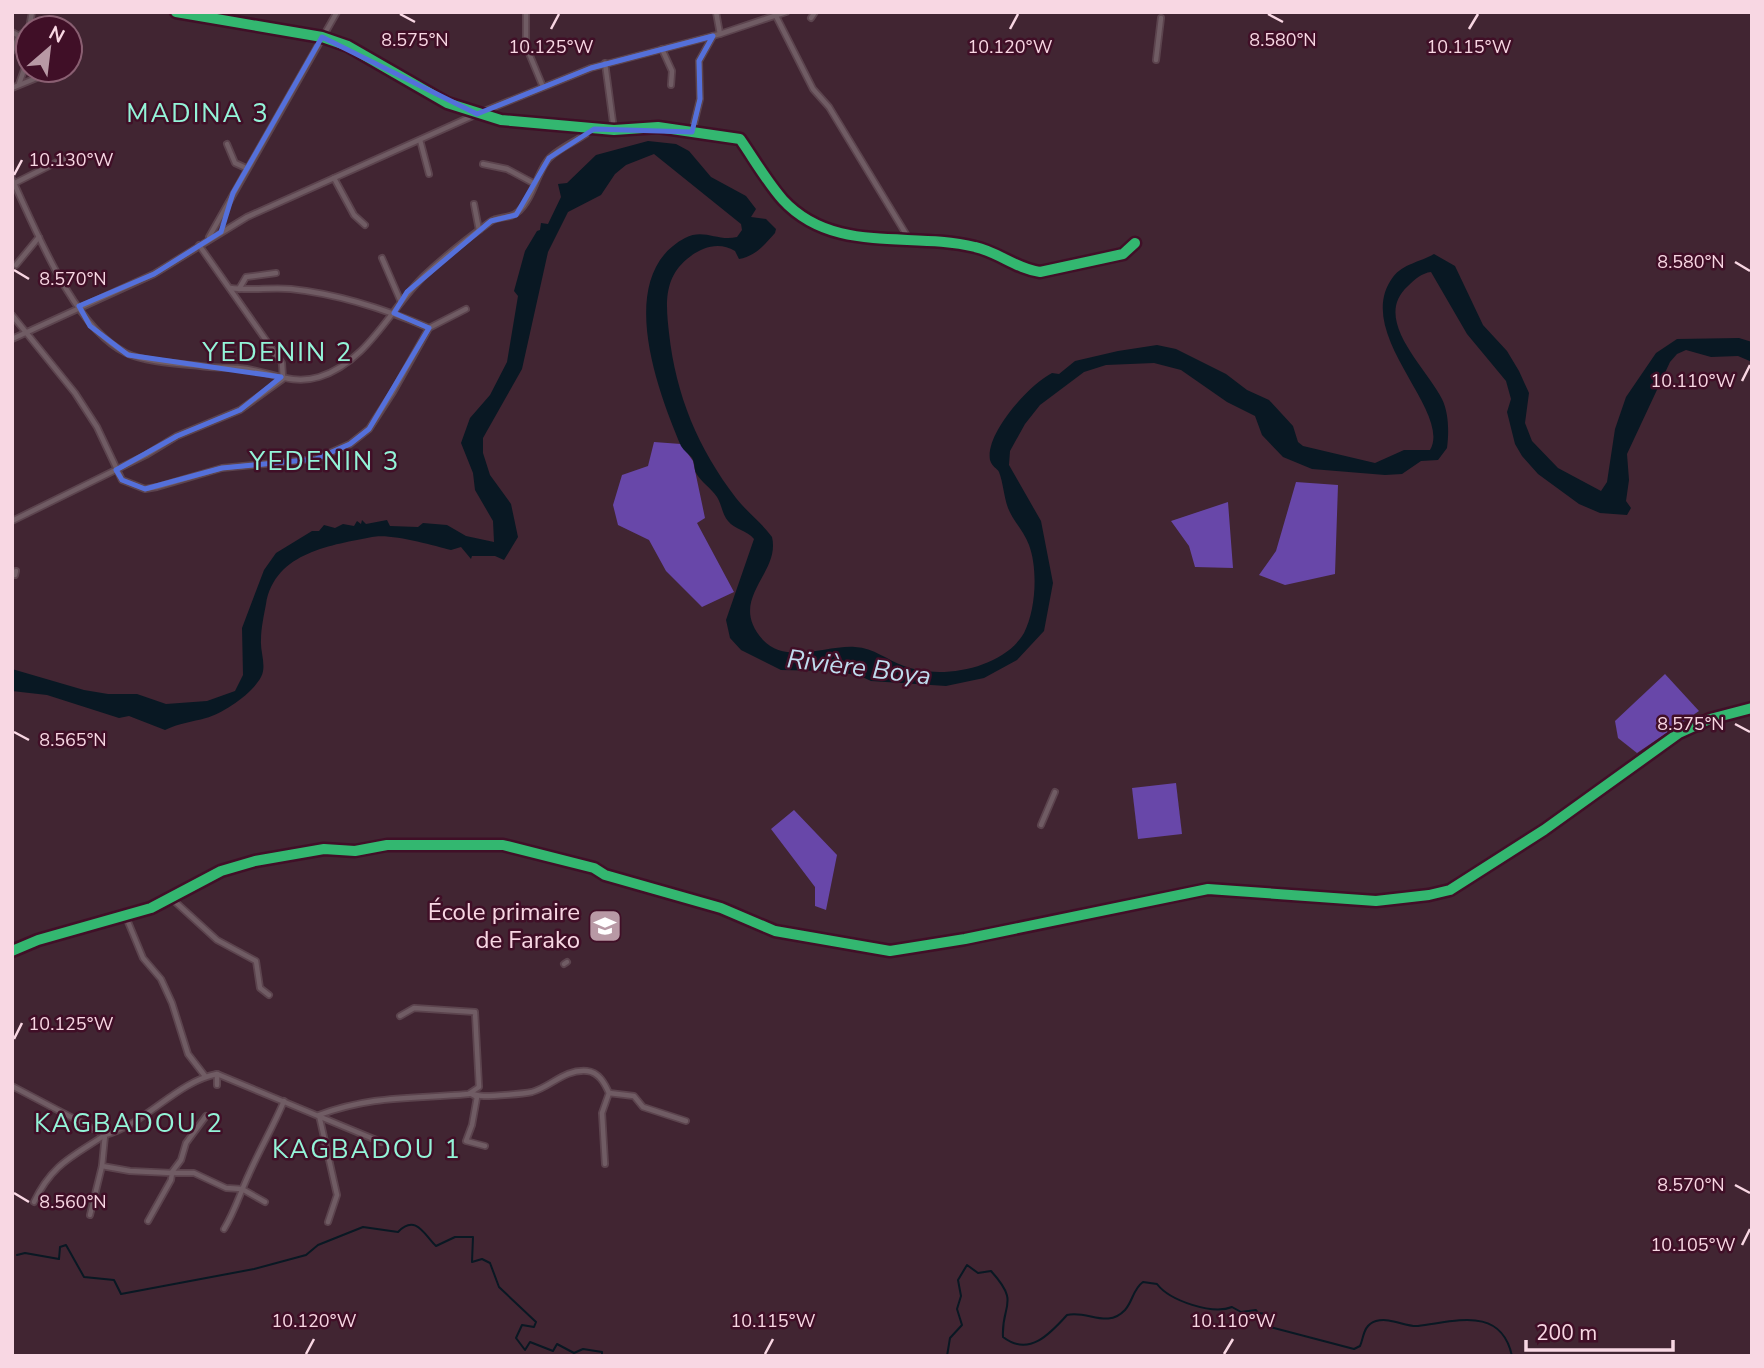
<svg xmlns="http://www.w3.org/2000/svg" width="1764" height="1368" viewBox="0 0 1764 1368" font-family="'Nunito Sans',sans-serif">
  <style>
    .forest { fill: #6847a9 }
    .water { fill: #091823 }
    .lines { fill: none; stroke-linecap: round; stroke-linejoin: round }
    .stream { stroke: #091823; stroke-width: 2 }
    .street-casing { stroke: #5c444e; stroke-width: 8 }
    .street { stroke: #705c64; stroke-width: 4.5 }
    .cycleway-casing { stroke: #400f27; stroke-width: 15 }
    .cycleway { stroke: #33b770; stroke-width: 10 }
    .marked { fill: none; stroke: #5470db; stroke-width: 5; stroke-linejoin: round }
    .ticks { fill: none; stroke: #f8d7e3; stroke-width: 2.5 }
    .labels { text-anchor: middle; stroke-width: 5; stroke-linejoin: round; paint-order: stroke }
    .poi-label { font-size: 24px; fill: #f8d7e3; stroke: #400f27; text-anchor: end }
    .neighbourhood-label { font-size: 26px; letter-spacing: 2px; fill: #93f4d8; stroke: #400f27 }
    .water-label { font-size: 26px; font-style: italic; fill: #bfdcee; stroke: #400f27 }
    .ticks-label { font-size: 18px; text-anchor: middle; fill: #f8d7e3; stroke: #400f27; stroke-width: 5; stroke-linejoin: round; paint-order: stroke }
  </style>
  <rect width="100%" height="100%" fill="#412532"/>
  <g class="forest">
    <polygon points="654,442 681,444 693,461 705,518 697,523 734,592 702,607 666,571 649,540 618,525 613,505 622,475 648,466"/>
    <polygon points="1296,482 1338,485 1335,574 1285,585 1259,575 1276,551"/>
    <polygon points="1228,502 1233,568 1195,567 1189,546 1171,521"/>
    <polygon points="1665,674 1699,711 1637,753 1618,738 1615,721"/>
    <polygon points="1176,783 1182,834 1138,839 1132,788"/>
    <polygon points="794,810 837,855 826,910 815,906 815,887 771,829"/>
  </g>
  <path class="water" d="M648 141 676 144 689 151 711 177 746 196 756 209 751 217 766 219 776 229 775 233C764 245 756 256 739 259L735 251C719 241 701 247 687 259 663 279 666 306 669 333 676 396 698 448 736 498 746 511 761 522 772 537 781 574 726 599 763 640 786 665 827 645 855 647 874 648 887 660 904 666 940 680 1003 669 1024 633 1036 610 1038 569 1029 545 1024 531 1013 521 1008 508 1004 497 1003 482 999 472 997 468 992 467 990 460 985 433 1030 384 1052 373L1059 374 1075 361 1118 351 1157 345 1176 349 1226 374 1247 390 1269 400 1293 426 1298 442 1303 446 1375 463 1404 450H1430C1453 411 1351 333 1393 277 1403 264 1420 262 1434 254L1455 266 1483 325 1507 351 1519 371 1529 393 1525 423 1532 441 1558 468 1601 491 1607 482 1615 429 1626 397 1656 353 1677 339 1739 338 1752 342V362L1738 356 1711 357 1686 350 1677 354 1670 362 1627 454 1629 480 1626 501 1631 508 1627 515 1600 513 1579 504 1538 474 1522 456 1515 444 1507 412 1511 399 1506 381 1467 334 1431 272C1422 273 1415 279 1408 286 1371 319 1426 367 1442 399 1449 413 1449 433 1447 448L1438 460 1421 461 1402 474 1385 475 1312 469 1283 457 1262 435 1255 416 1227 402 1181 370 1154 363 1106 365 1084 372 1040 405 1025 424 1010 451 1009 465 1041 521 1053 583 1044 631 1017 660 984 678 946 686 871 681 858 675 829 671 781 670 741 650 730 638 726 620 754 539C747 530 735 530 728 521 722 514 722 505 717 497 711 488 701 482 696 473 694 469 695 463 692 458 689 454 684 451 681 446 659 394 613 276 685 238 704 228 718 242 737 237L742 230 741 224 654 154 626 165 615 174 601 195 568 212 548 252 522 369 483 438V453L490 475 511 504 518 537 504 560 495 556H472L471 559 461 547 451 550C432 545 390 533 372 537 334 545 275 551 266 604 264 615 261 628 261 640 260 652 267 666 261 677 252 694 223 713 206 718 192 722 179 723 165 730L129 716 119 718 47 695 12 691V669L84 690 108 694H137L166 704 207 701 235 691 243 675 242 628 264 570 276 553 312 531H319L324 525 335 528 343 524 354 526 357 521 361 524 362 520 366 524 387 520 390 526 418 527 423 523 447 525 466 536 494 542 493 521 475 490 473 473 461 443 470 418 490 395 507 362 518 296 514 291 525 251 537 231 540 230 541 223 548 224 561 197 558 184 567 183 596 155Z"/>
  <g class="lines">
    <g class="stream">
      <path d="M17 1255 25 1253 59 1259 60 1247 66 1245 84 1277 114 1280 121 1294 254 1269 306 1255 318 1245 363 1227 398 1232C416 1213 425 1236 436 1246L455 1237H473L472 1262 482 1259 490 1263 499 1287 536 1322 534 1327 522 1325 516 1338 525 1350 530 1342 553 1351 557 1344 574 1353 583 1349 602 1352V1356"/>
      <path d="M947 1356 950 1338 962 1325 957 1309 961 1296 958 1280 967 1265 978 1273 991 1271C1021 1304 1001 1304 1003 1337 1029 1357 1050 1334 1067 1315 1088 1310 1107 1329 1125 1310 1133 1301 1133 1289 1143 1282L1157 1284C1170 1301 1213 1315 1232 1307L1241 1312 1256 1310 1258 1313 1267 1314 1270 1327 1354 1349 1360 1346C1364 1337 1363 1325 1376 1321 1391 1317 1405 1327 1418 1326 1454 1322 1501 1305 1512 1356"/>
    </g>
    <defs>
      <g id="street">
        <path d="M176 12 322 37 348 46 447 103 501 120 614 130 658 127 740 139C754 159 767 182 783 200 834 255 910 231 975 247 998 252 1017 269 1040 272L1123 254 1135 243"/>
        <polyline points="526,12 526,46 543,87"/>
        <polyline points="716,12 720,34"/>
        <polyline points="776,16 813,89 829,107 909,239"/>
        <polyline points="811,18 815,12"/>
        <polyline points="29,28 32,12"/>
        <polyline points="12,32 19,36 28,29"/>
        <polyline points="662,49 672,71 671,85"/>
        <polyline points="12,51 19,36"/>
        <polyline points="1156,60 1161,18"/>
        <polyline points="605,63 614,130"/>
        <polyline points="19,84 25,67 28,34"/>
        <polyline points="12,88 56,70"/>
        <polyline points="692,132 700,99 699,61 713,36"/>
        <polyline points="420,140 429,174"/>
        <polyline points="227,144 235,163 246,168"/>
        <polyline points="483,164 507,169 535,184"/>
        <polyline points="334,178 354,215 365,225"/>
        <path d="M12 179C36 230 74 328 126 353 146 363 187 364 210 367 222 368 234 367 247 369 272 373 293 385 319 377 368 362 391 307 425 275 445 256 468 238 490 222 499 215 510 220 519 211 533 198 536 176 547 161 555 150 575 142 586 134L588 129"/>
        <polyline points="13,184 63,159 80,157"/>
        <polyline points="474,204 479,230"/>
        <polyline points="209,237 337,12"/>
        <polyline points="382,258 401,302"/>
        <polyline points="16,265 39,237"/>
        <polyline points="239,289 246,277 276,273"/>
        <path d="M12 315 75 393 97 427 122 480 145 489 157 487 222 468 316 459 350 444 369 429 393 392 429 328C385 309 338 294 291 289 271 287 251 291 230 288"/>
        <polyline points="429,328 466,309"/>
        <polyline points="12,339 154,274 247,217 477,114 591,68 720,34 786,12"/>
        <polyline points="12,521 146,455 177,436 240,410 283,379 282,363 199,245"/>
        <polyline points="15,575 16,571"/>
        <polyline points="1041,825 1055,792"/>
        <polyline points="171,898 217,940 256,961 260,988 269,995"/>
        <polyline points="126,917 143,958 161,979 172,1003 188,1054 205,1076"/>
        <polyline points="12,951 38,940 151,908 221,871 255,861 324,849 355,851 387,845 503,845 594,868 605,875 721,908 775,931 890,951 965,939 1208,889 1376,901 1429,895 1450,890 1544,830 1679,733 1710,719 1752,708"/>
        <polyline points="564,964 567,962"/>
        <polyline points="400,1016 414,1008 475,1012 479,1087 470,1093 477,1097 472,1125 466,1141 485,1146"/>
        <polyline points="217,1074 217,1085"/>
        <path d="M12 1086 105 1135C72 1157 52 1164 34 1202"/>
        <polyline points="609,1093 634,1096 643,1107 686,1121"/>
        <polyline points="172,1172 181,1160 186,1143 206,1116"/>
        <polyline points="172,1173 194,1173 226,1188 242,1189 265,1202"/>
        <polyline points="90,1215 102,1166"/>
        <path d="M148 1221 171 1180 172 1173 130 1171 102 1166 105 1135C146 1124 176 1082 217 1074L381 1142"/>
        <path d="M328 1222 337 1195 319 1115C373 1095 413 1099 468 1094 473 1093 478 1096 484 1096 495 1096 522 1094 532 1092 551 1087 564 1069 587 1071 599 1072 605 1084 609 1093L602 1113 605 1164"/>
        <path d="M224 1229C235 1211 240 1193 249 1174 260 1149 273 1127 284 1101"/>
      </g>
    </defs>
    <use href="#street" class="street-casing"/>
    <use href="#street" class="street"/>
    <defs>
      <g id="cycleway">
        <path d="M176 12 322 37 348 46 447 103 501 120 614 130 658 127 740 139C754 159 767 182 783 200 834 255 910 231 975 247 998 252 1017 269 1040 272L1123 254 1135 243"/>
        <polyline points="12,951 38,940 151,908 221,871 255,861 324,849 355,851 387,845 503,845 594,868 605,875 721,908 775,931 890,951 965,939 1208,889 1376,901 1429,895 1450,890 1544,830 1679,733 1710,719 1752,708"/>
      </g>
    </defs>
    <use href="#cycleway" class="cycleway-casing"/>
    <use href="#cycleway" class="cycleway"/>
  </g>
  <path class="marked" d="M713 36 699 61 700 99 692 132 594 129 549 158 516 215 491 221 407 292 394 313 429 328 369 429 350 444 316 459 222 468 145 489 122 480 116 470 177 436 240 410 281 377 128 355 90 326 79 306 154 274 221 232 233 193 322 37 477 114 591 68Z"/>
  <path class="ticks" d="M400 14 415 22M1268 14 1283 22M551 29 559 14M1010 29 1018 14M1469 29 1478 14M14 175 22 160M1735 262 1750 271M14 270 29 279M1742 381 1750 365M1735 724 1750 732M14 732 29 740M14 1039 22 1023M1735 1185 1750 1193M14 1193 29 1202M1742 1245 1750 1229M306 1354 314 1339M765 1354 773 1339M1224 1354 1233 1339"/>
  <defs>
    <symbol id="school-square" viewBox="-11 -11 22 22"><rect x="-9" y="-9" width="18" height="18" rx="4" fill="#b899a5" stroke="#400f27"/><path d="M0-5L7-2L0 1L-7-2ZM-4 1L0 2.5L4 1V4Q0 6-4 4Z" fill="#fff"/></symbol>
  </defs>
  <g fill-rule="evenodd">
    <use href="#school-square" x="586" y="907" width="38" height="38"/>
  </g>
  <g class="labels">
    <g class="poi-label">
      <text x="580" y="920">École primaire<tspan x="580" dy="28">de Farako</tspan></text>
    </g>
    <g class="neighbourhood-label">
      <text x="198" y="122">MADINA 3</text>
      <text x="278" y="361">YEDENIN 2</text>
      <text x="325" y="470">YEDENIN 3</text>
      <text x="129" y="1132">KAGBADOU 2</text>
      <text x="367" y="1158">KAGBADOU 1</text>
    </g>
    <g class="water-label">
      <text transform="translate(859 667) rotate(7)" y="9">Rivière Boya</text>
    </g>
  </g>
  <g class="ticks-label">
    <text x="415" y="46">8.575°N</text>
    <text x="1283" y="46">8.580°N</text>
    <text x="551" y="53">10.125°W</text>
    <text x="1010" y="53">10.120°W</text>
    <text x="1469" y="53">10.115°W</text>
    <text x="71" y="166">10.130°W</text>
    <text x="1691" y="268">8.580°N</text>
    <text x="73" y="285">8.570°N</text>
    <text x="1693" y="387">10.110°W</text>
    <text x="1691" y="730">8.575°N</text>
    <text x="73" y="746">8.565°N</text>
    <text x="71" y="1030">10.125°W</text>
    <text x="1691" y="1191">8.570°N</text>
    <text x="73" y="1208">8.560°N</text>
    <text x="1693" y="1251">10.105°W</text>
    <text x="314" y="1327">10.120°W</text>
    <text x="773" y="1327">10.115°W</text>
    <text x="1233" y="1327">10.110°W</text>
  </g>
  <rect width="1764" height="1368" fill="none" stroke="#f8d7e3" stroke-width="28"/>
  <g transform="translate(49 49) rotate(28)"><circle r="33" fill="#400f27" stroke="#8a5f72" stroke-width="2"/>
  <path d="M0-5L12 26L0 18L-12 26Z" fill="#b899a5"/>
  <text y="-10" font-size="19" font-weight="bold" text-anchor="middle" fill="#f8d7e3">N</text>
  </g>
  <path d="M1526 1340v10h147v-10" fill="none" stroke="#f8d7e3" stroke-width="3.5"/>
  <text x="1536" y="1340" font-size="21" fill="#f8d7e3" stroke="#400f27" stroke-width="5" paint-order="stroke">200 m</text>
</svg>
